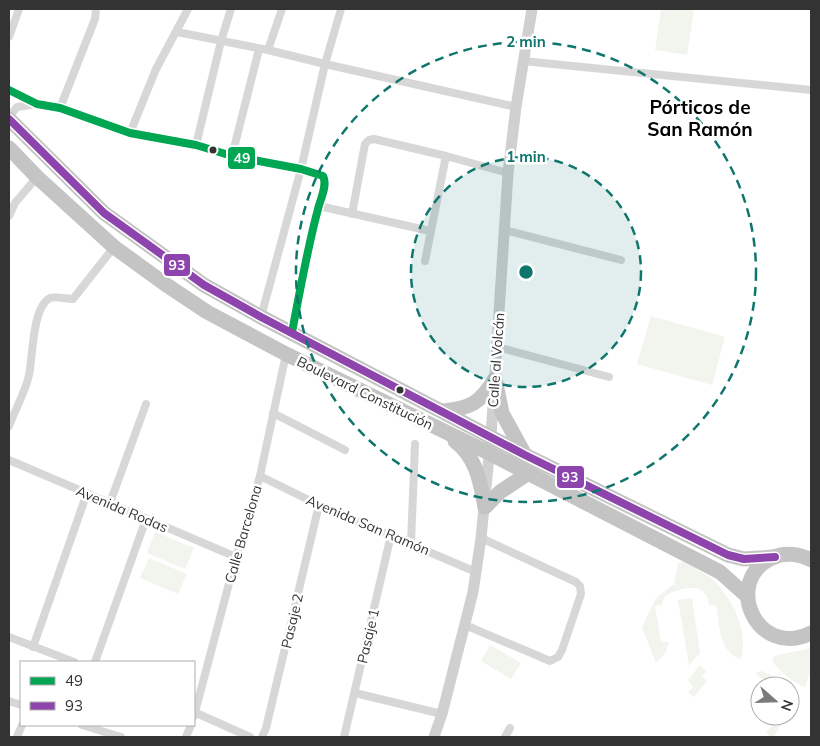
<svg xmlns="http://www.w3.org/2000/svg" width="820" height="746" viewBox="0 0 820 746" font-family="Mulish,sans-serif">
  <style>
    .green { fill: #f1f5ed }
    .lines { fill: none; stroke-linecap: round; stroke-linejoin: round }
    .street { stroke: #d7d7d7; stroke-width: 8 }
    .secondary { stroke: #d0d0d0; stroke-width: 11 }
    .highway { stroke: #c4c4c4; stroke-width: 15 }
    .bus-1-casing { stroke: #fff; stroke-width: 11 }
    .bus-2-casing { stroke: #fff; stroke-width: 11 }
    .bus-1 { stroke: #00a651; stroke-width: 8 }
    .bus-2 { stroke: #8e44ad; stroke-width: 8 }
    .ring { fill: none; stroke: #0f766e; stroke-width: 2.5; stroke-dasharray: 9 6 }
    .bus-dot { fill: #333; stroke: #fff; stroke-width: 2 }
    .labels { text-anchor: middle; stroke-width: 5; stroke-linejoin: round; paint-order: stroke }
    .street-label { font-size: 14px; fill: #333; stroke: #fff }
    .district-label { font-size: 19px; font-weight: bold; fill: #000; stroke: #fff }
    .centre { fill: #0f766e; stroke: #fff; stroke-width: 2.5 }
    .ring-label { font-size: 15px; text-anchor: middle; font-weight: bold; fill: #0f766e; stroke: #fff; stroke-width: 5; stroke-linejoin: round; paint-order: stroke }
    .line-badge { stroke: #fff; stroke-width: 2 }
    .badge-label { font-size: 14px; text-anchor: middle; font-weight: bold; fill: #fff }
  </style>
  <rect width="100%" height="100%" fill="#fff"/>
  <g class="green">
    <polygon points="661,9 694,9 687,55 655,50"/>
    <polygon points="651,316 725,337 712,385 637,364"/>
    <polygon points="155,532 194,548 185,569 147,553"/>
    <polygon points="149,558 187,574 178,594 140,578"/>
    <path d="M683 562C693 567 705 573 714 581 733 599 749 633 741 659 718 652 720 624 716 605H709C707 589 697 586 683 589 673 592 664 593 662 605L655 606 661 642H668L669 643 665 653 656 663 642 627 656 598 674 584 678 563Z"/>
    <polygon points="692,598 700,653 689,665 678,600"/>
    <polygon points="490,645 521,663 511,679 481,661"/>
    <path d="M811 648V670L805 687C796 685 777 669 772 661L774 656Z"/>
    <polygon points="700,665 706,671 702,676 707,681 694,697 688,692 693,687 688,680"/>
    <polygon points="762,671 771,675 784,686 771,686 755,673"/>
    <polygon points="780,716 786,716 775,735 771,737 766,733"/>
  </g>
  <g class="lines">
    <g class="street">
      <polyline points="177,32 268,50 325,64 516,107"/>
      <polyline points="9,37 19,9"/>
      <polyline points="268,50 282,9"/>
      <polyline points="523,61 811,90"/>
      <path d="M9 90 37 104 60 108 130 133 196 145 232 156 301 169 323 176C328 185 320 200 318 209 307 250 300 291 292 332"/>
      <polyline points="60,108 95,19 96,9"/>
      <polyline points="9,117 17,107 37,104"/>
      <polyline points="130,133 156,69 188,9"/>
      <polyline points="196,145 221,41 231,9"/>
      <polyline points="232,156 259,49"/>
      <polyline points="319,206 430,231"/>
      <polyline points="352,214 365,144 369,140 374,139 446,156 508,173"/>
      <polyline points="9,216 15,203 37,177"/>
      <polyline points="505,230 621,260"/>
      <polyline points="425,261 446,156"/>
      <polyline points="261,317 301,169 325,64 341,9"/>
      <polyline points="497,347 609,377"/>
      <polyline points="273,413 345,450"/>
      <path d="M9 426C15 410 25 393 29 375 33 357 32 307 50 298 55 296 67 299 73 299L114 247"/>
      <polyline points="9,460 236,557"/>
      <polyline points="260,476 319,505 476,572"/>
      <polyline points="110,503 146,404"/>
      <polyline points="411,543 415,444"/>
      <polyline points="465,625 550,661 558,657 562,650 581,594 580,586 576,582 481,538"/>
      <polyline points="9,637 74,662"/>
      <polyline points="33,647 87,493"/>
      <polyline points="95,662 146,519"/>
      <polyline points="355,693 442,714"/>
      <polyline points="9,701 21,705"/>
      <polyline points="194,712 250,737"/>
      <polyline points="194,716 236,557 260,476 286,354"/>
      <polyline points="82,725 121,737"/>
      <polyline points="17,737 22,725"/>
      <polyline points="186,737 191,725"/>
      <polyline points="262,737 266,728 319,505"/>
      <polyline points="344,737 391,535"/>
      <polyline points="505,737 510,728"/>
    </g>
    <polyline class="secondary" points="434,737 442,714 473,592 481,538 491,436 508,173 516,107 532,9"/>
    <g class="highway">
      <polyline points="9,119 104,213 204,285 261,317 525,455 728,555 744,559 775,557"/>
      <polyline points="9,148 37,177 114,247 165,284 207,312 286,354 489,453 720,572 748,597"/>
      <polyline points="495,379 502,413 525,455"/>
      <path d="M444 411C471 408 480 403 495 379"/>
      <path d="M455 441C477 458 480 482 485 507"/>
      <polyline points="485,507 500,492 527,474"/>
      <path d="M811 560C800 554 786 552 774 557 721 579 756 660 811 633"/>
    </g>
    <defs>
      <path id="bus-1" d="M9 90 37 104 60 108 130 133 196 145 232 156 301 169 323 176C328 185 320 200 318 209 307 250 300 291 292 332"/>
      <polyline id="bus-2" points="9,119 104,213 204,285 261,317 525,455 728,555 744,559 775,557"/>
    </defs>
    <use href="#bus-1" class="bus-1-casing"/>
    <use href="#bus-2" class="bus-2-casing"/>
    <use href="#bus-1" class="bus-1"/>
    <use href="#bus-2" class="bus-2"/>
  </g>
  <circle cx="526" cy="272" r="115" fill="#0f766e" fill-opacity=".12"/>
  <g class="ring">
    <circle cx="526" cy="272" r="115"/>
    <circle cx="526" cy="272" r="230"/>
  </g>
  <g class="bus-dot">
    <circle cx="213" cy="150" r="4.5"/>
    <circle cx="400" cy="390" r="4.5"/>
  </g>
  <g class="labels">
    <g class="street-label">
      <text transform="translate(496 360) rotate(-86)" y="5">Calle al Volcán</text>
      <text transform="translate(365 393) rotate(26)" y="5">Boulevard Constitución</text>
      <text transform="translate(122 509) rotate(23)" y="5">Avenida Rodas</text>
      <text transform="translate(368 525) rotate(23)" y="5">Avenida San Ramón</text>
      <text transform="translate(243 534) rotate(-74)" y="5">Calle Barcelona</text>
      <text transform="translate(292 621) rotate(-77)" y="5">Pasaje 2</text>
      <text transform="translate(368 636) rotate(-77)" y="5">Pasaje 1</text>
    </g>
    <g class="district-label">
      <text x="700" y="114">Pórticos de<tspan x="700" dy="22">San Ramón</tspan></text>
    </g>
  </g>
  <circle cx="526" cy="272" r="8" class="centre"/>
  <g class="ring-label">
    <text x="526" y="47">2 min</text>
    <text x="526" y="162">1 min</text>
  </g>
  <g class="line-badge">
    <rect x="227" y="146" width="29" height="24" rx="5" fill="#00a651"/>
    <rect x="163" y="253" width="28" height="24" rx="5" fill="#8e44ad"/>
    <rect x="556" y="465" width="29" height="24" rx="5" fill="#8e44ad"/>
  </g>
  <g class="badge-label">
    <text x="242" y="163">49</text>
    <text x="177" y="270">93</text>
    <text x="570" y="482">93</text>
  </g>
  <rect width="820" height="746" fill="none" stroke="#333333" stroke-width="20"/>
  <rect x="20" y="661" width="175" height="65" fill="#ffffff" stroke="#adadad"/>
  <rect x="30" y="677" width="25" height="8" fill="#00a651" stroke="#adadad"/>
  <text x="65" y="686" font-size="15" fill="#333333">49</text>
  <rect x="30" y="702" width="25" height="8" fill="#8e44ad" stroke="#adadad"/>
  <text x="65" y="711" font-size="15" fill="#333333">93</text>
  <g transform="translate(775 701) rotate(110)"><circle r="24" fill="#ffffff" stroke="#adadad"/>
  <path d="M0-4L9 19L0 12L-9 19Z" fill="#7a7a7a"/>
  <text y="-8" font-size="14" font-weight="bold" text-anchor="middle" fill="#333333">N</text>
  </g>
</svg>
